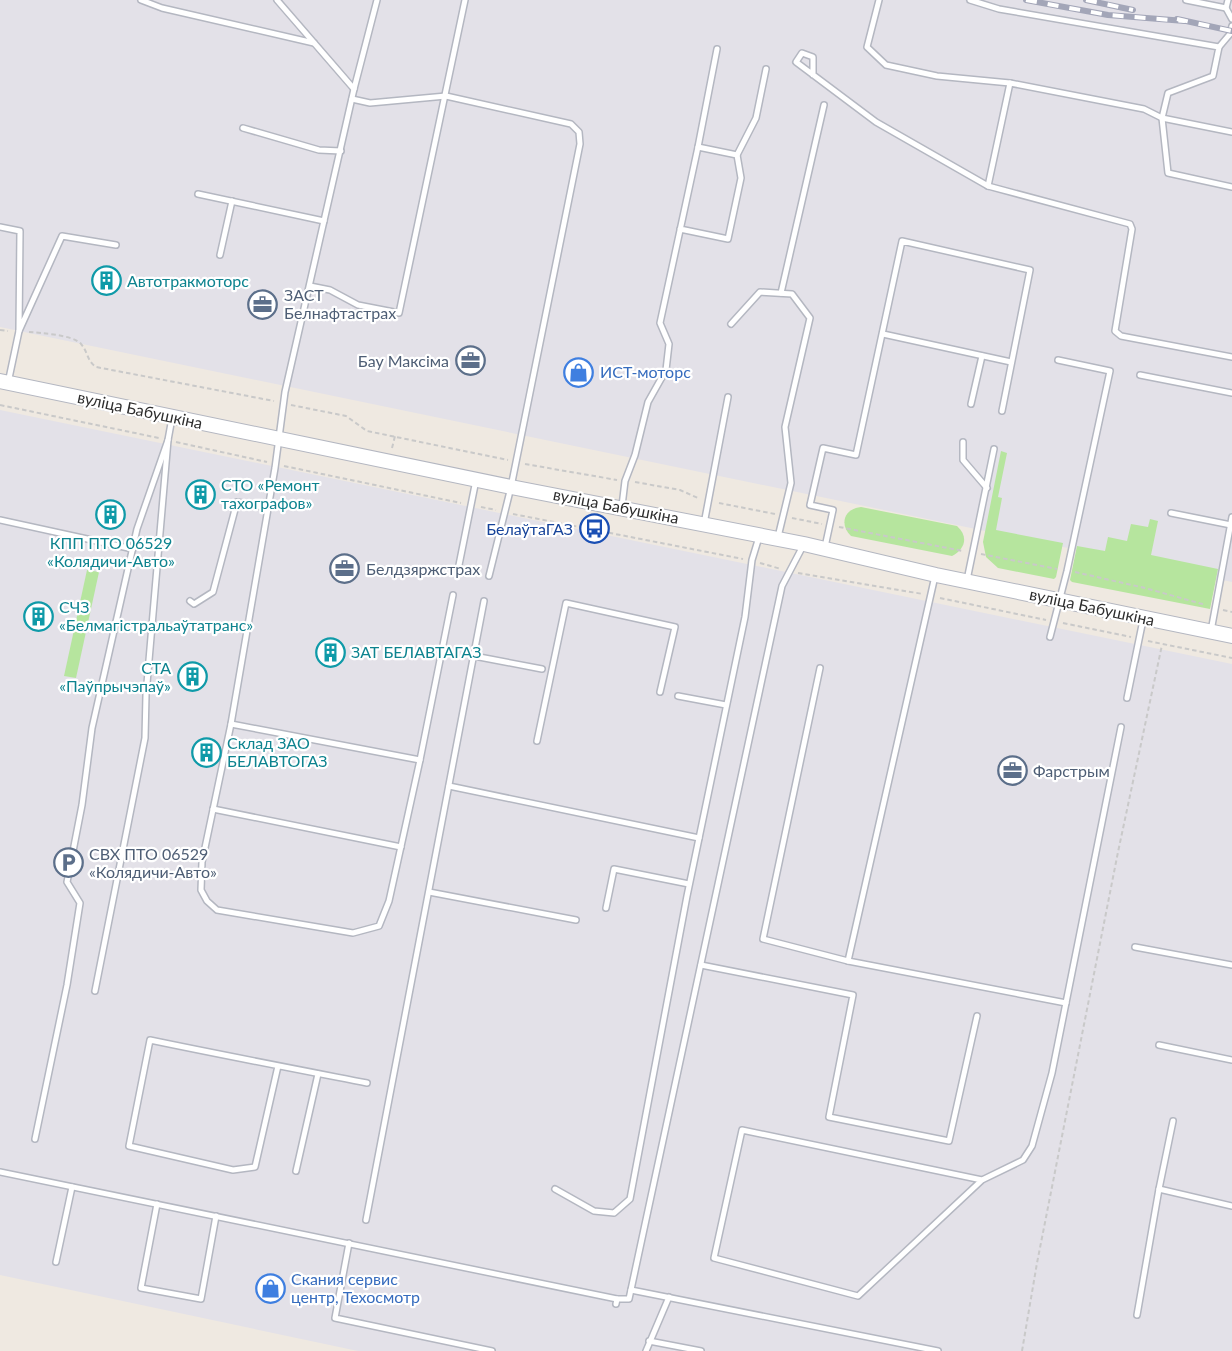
<svg xmlns="http://www.w3.org/2000/svg" width="1232" height="1351" viewBox="0 0 1232 1351" font-family="Lato,sans-serif">
  <style>
    .industrial { fill: #e3e1e8 }
    .green { fill: #b6e59e }
    .lines { fill: none; stroke-linecap: round; stroke-linejoin: round }
    .service-casing { stroke: #b4b7c1; stroke-width: 8 }
    .tertiary-casing { stroke: #b4b7c1; stroke-width: 16 }
    .path { stroke: #c9c9c9; stroke-width: 2; stroke-dasharray: 4.5 3; stroke-linecap: butt }
    .service { stroke: #fff; stroke-width: 5 }
    .tertiary { stroke: #fff; stroke-width: 14 }
    .rail-casing { stroke: #a3a6b8; stroke-width: 6 }
    .rail { stroke: #fff; stroke-width: 4; stroke-dasharray: 11; stroke-linecap: butt }
    .labels { text-anchor: middle; stroke-width: 4.5; stroke-linejoin: round; paint-order: stroke }
    .culture-label { font-size: 16px; fill: #0d838f; stroke: #fff; text-anchor: start }
    .service-label { font-size: 16px; fill: #4e5e75; stroke: #fff; text-anchor: start }
    .shop-label { font-size: 16px; fill: #366cbe; stroke: #fff; text-anchor: start }
    .street-label { font-size: 16px; fill: #2e2e2e; stroke: #fff }
    .transit-label { font-size: 16px; fill: #164399; stroke: #fff; text-anchor: end }
  </style>
  <rect width="100%" height="100%" fill="#efe9e1"/>
  <g class="industrial">
    <polygon points="0,0 1232,0 1232,582 0,327"/>
    <polygon points="0,410 1232,664 1232,1351 358,1351 0,1275"/>
  </g>
  <g class="green">
    <polygon points="1001,451 1007,453 998,497 1002,498 996,530 1063,543 1056,577 1054,579 998,568 986,557 983,542"/>
    <path d="M861 507 957 526C969 537 965 549 952 556L851 536C839 524 844 509 861 507Z"/>
    <polygon points="1150,519 1158,521 1151,555 1218,569 1210,609 1072,582 1070,580 1077,546 1105,551 1108,537 1127,541 1131,524 1148,527"/>
    <polygon points="87,570 99,572 76,678 64,676"/>
  </g>
  <g class="lines">
    <defs>
      <g id="service">
        <polyline points="141,0 162,8 314,43"/>
        <polyline points="277,0 354,89"/>
        <polyline points="377,0 354,89 285,392 275,468 231,724 202,862 201,890 207,901 217,910 353,933 379,926 389,901 420,760 453,595"/>
        <polyline points="879,0 867,47 886,65 937,76 1010,83"/>
        <polyline points="970,0 999,9 1219,47 1213,76 1168,93 1162,118 1168,173 1232,187"/>
        <polyline points="1186,0 1226,8 1228,0"/>
        <polyline points="1226,8 1232,19"/>
        <polyline points="1219,47 1230,34 1232,26"/>
        <polyline points="813,75 813,57 802,53 796,62 876,122 988,186"/>
        <polyline points="352,99 370,103 446,96 571,124 579,132 580,144 511,487 489,576"/>
        <polyline points="243,128 319,150 341,151"/>
        <polyline points="1232,132 1162,118 1144,109 1010,83 988,186 1130,224 1132,229 1115,331 1121,336 1232,357"/>
        <polyline points="698,147 717,49"/>
        <polyline points="737,155 756,118 766,69"/>
        <polyline points="198,194 324,221"/>
        <polyline points="0,227 20,231 19,331 62,236 116,245"/>
        <polyline points="220,255 232,201"/>
        <polyline points="310,286 330,290 358,305 399,313 465,0"/>
        <polyline points="781,293 824,105"/>
        <polyline points="731,324 760,292 792,294 810,318 785,427 791,483 778,537"/>
        <polyline points="883,334 1011,362"/>
        <polyline points="1140,375 1232,393"/>
        <polyline points="8,383 19,331"/>
        <polyline points="971,404 982,356"/>
        <polyline points="963,442 963,460 987,488"/>
        <polyline points="622,506 625,481 635,455 648,402 666,370 669,344 660,323 698,147 737,155 741,178 728,239 680,229"/>
        <polyline points="1171,513 1231,525"/>
        <polyline points="0,520 133,549"/>
        <polyline points="704,524 728,397"/>
        <polyline points="825,547 833,510 810,505 823,448 856,455 902,241 1030,270 1002,411"/>
        <polyline points="458,570 476,480"/>
        <polyline points="935,576 848,961 1066,1003"/>
        <polyline points="967,580 994,449"/>
        <polyline points="190,601 194,604 213,592 237,502 268,508"/>
        <polyline points="1211,631 1232,517"/>
        <polyline points="1050,637 1067,571 1110,371 1058,360"/>
        <polyline points="474,656 542,669"/>
        <polyline points="820,668 763,939 848,961"/>
        <polyline points="678,696 726,705"/>
        <polyline points="1127,698 1143,620"/>
        <polyline points="231,724 420,760"/>
        <polyline points="537,741 566,603 675,627 660,692"/>
        <polyline points="449,786 699,838"/>
        <polyline points="213,809 401,847"/>
        <polyline points="429,892 576,920"/>
        <polyline points="606,908 614,869 689,884"/>
        <polyline points="1135,947 1232,965"/>
        <polyline points="701,965 853,995 829,1117 949,1141 977,1016"/>
        <polyline points="95,991 145,738 146,695 168,440 172,418"/>
        <polyline points="1159,1045 1232,1060"/>
        <path d="M278 1066 255 1167 233 1170 129 1146 150 1040C222 1055 295 1069 367 1083"/>
        <polyline points="35,1139 67,985 80,903 67,882 82,805 92,728 137,529 168,440"/>
        <polyline points="296,1171 318,1074"/>
        <polyline points="0,1172 617,1299"/>
        <polyline points="982,1180 858,1296 714,1258 742,1130 982,1180 1023,1160 1032,1146 1052,1073 1121,727"/>
        <polyline points="555,1189 594,1211 614,1213 630,1199 687,896 745,617 752,560 759,537"/>
        <polyline points="1159,1189 1173,1121"/>
        <polyline points="157,1204 141,1288 201,1299 216,1216"/>
        <polyline points="366,1220 484,601"/>
        <polyline points="349,1243 335,1318 492,1351"/>
        <polyline points="56,1262 72,1187"/>
        <polyline points="631,1290 938,1351"/>
        <polyline points="616,1304 617,1299 629,1299 782,586 804,544"/>
        <polyline points="1137,1315 1159,1189 1232,1206"/>
        <polyline points="649,1341 701,1351"/>
        <polyline points="646,1351 669,1297"/>
      </g>
      <polyline id="tertiary" points="0,381 511,487 804,544 936,575 1232,636"/>
    </defs>
    <use href="#service" class="service-casing"/>
    <use href="#tertiary" class="tertiary-casing"/>
    <g class="path">
      <polyline points="0,330 8,331"/>
      <path d="M29 332C41 333 74 335 81 344 88 352 87 361 96 367L274 401"/>
      <polyline points="0,405 159,438"/>
      <polyline points="291,405 346,416 367,431 508,460"/>
      <polyline points="176,442 267,462"/>
      <polyline points="392,448 395,436"/>
      <polyline points="525,464 617,480"/>
      <polyline points="284,466 461,503"/>
      <polyline points="635,482 680,490 698,498"/>
      <polyline points="719,503 775,514"/>
      <polyline points="481,507 496,510"/>
      <polyline points="513,514 743,559"/>
      <polyline points="792,518 822,524"/>
      <polyline points="839,527 963,551"/>
      <polyline points="594,529 597,517"/>
      <polyline points="981,554 1057,569"/>
      <polyline points="760,563 781,569"/>
      <polyline points="1075,572 1145,588 1206,605"/>
      <polyline points="798,573 923,594"/>
      <polyline points="940,598 1046,620"/>
      <polyline points="1223,610 1232,612"/>
      <polyline points="1063,623 1131,637"/>
      <polyline points="1148,641 1232,658"/>
      <polyline points="1022,1351 1037,1263 1118,852 1162,645"/>
    </g>
    <use href="#service" class="service"/>
    <use href="#tertiary" class="tertiary"/>
    <defs>
      <g id="rail">
        <polyline points="1026,0 1108,15 1185,21"/>
        <polyline points="1086,0 1133,10"/>
        <polyline points="1177,19 1232,31"/>
      </g>
    </defs>
    <use href="#rail" class="rail-casing"/>
    <use href="#rail" class="rail"/>
  </g>
  <defs>
    <symbol id="building-ring" viewBox="-11 -11 22 22"><circle r="9.5" fill="#fff" stroke="#0f9aa8" stroke-width="1.5"/><path d="M-4-6H4V6H1V3H-1V6H-4ZM-2.5-4.3h1.7v1.8h-1.7ZM.8-4.3h1.7v1.8H.8ZM-2.5-1h1.7V.8h-1.7ZM.8-1h1.7V.8H.8Z" fill="#0f9aa8"/></symbol>
    <symbol id="office-ring" viewBox="-11 -11 22 22"><circle r="9.5" fill="#fff" stroke="#5c6f8a" stroke-width="1.5"/><path d="M-6-3h4V-5.5h4V-3h4V5H-6ZM-1-4.5V-3h2v-1.5ZM-6 0V1H6V0Z" fill="#5c6f8a"/></symbol>
    <symbol id="shop-ring" viewBox="-11 -11 22 22"><circle r="9.5" fill="#fff" stroke="#3f7fe0" stroke-width="1.5"/><path d="M-5-2.5h2.3a2.7 3.5 0 0 1 5.4 0H5L5.5 6h-11ZM-1.5-2.5h3a1.5 2.3 0 0 0-3 0Z" fill="#3f7fe0"/></symbol>
    <symbol id="bus-ring" viewBox="-11 -11 22 22"><circle r="9.5" fill="#fff" stroke="#1a4fb4" stroke-width="1.5"/><path d="M-5-6H5V4H4V6H2V4H-2V6H-4V4H-5ZM-3.5-4V0h7V-4ZM-3.5 1.2v1.5H-2V1.2ZM2 1.2v1.5H3.5V1.2Z" fill="#1a4fb4"/></symbol>
    <symbol id="parking-ring" viewBox="-11 -11 22 22"><circle r="9.5" fill="#fff" stroke="#5c6f8a" stroke-width="1.5"/><path d="M-3.5-5.5H1a3.5 3.5 0 0 1 0 7H-1V5.5H-3.5ZM-1-3.4V-.6H.8a1.4 1.4 0 0 0 0-2.8Z" fill="#5c6f8a"/></symbol>
  </defs>
  <g fill-rule="evenodd">
    <use href="#building-ring" x="90" y="264" width="33" height="33"/>
    <use href="#office-ring" x="246" y="288" width="33" height="33"/>
    <use href="#office-ring" x="454" y="344" width="33" height="33"/>
    <use href="#shop-ring" x="562" y="356" width="33" height="33"/>
    <use href="#building-ring" x="184" y="478" width="33" height="33"/>
    <use href="#building-ring" x="94" y="498" width="33" height="33"/>
    <use href="#bus-ring" x="578" y="512" width="33" height="33"/>
    <use href="#office-ring" x="328" y="552" width="33" height="33"/>
    <use href="#building-ring" x="22" y="600" width="33" height="33"/>
    <use href="#building-ring" x="314" y="636" width="33" height="33"/>
    <use href="#building-ring" x="176" y="660" width="33" height="33"/>
    <use href="#building-ring" x="190" y="736" width="33" height="33"/>
    <use href="#office-ring" x="996" y="754" width="33" height="33"/>
    <use href="#parking-ring" x="52" y="846" width="33" height="33"/>
    <use href="#shop-ring" x="254" y="1272" width="33" height="33"/>
  </g>
  <g class="labels">
    <g class="culture-label">
      <text x="127" y="287">Автотракмоторс</text>
      <text x="221" y="491">СТО «Ремонт<tspan x="221" dy="18">тахографов»</tspan></text>
      <text x="111" y="549" text-anchor="middle">КПП ПТО 06529<tspan x="111" dy="18">«Колядичи-Авто»</tspan></text>
      <text x="59" y="613">СЧЗ<tspan x="59" dy="18">«Белмагістральаўтатранс»</tspan></text>
      <text x="351" y="658">ЗАТ БЕЛАВТАГАЗ</text>
      <text x="171" y="674" text-anchor="end">СТА<tspan x="171" dy="18">«Паўпрычэпаў»</tspan></text>
      <text x="227" y="749">Склад ЗАО<tspan x="227" dy="18">БЕЛАВТОГАЗ</tspan></text>
    </g>
    <g class="service-label">
      <text x="284" y="301">ЗАСТ<tspan x="284" dy="18">Белнафтастрах</tspan></text>
      <text x="449" y="367" text-anchor="end">Бау Максіма</text>
      <text x="366" y="575">Белдзяржстрах</text>
      <text x="1033" y="777">Фарстрым</text>
      <text x="89" y="860">СВХ ПТО 06529<tspan x="89" dy="18">«Колядичи-Авто»</tspan></text>
    </g>
    <g class="shop-label">
      <text x="600" y="378">ИСТ-моторс</text>
      <text x="291" y="1285">Скания сервис<tspan x="291" dy="18">центр, Техосмотр</tspan></text>
    </g>
    <g class="street-label">
      <text transform="translate(140 410) rotate(12)" y="6">вуліца Бабушкіна</text>
      <text transform="translate(616 506) rotate(11)" y="6">вуліца Бабушкіна</text>
      <text transform="translate(1092 607) rotate(12)" y="6">вуліца Бабушкіна</text>
    </g>
    <g class="transit-label">
      <text x="573" y="535">БелаўтаГАЗ</text>
    </g>
  </g>
</svg>
